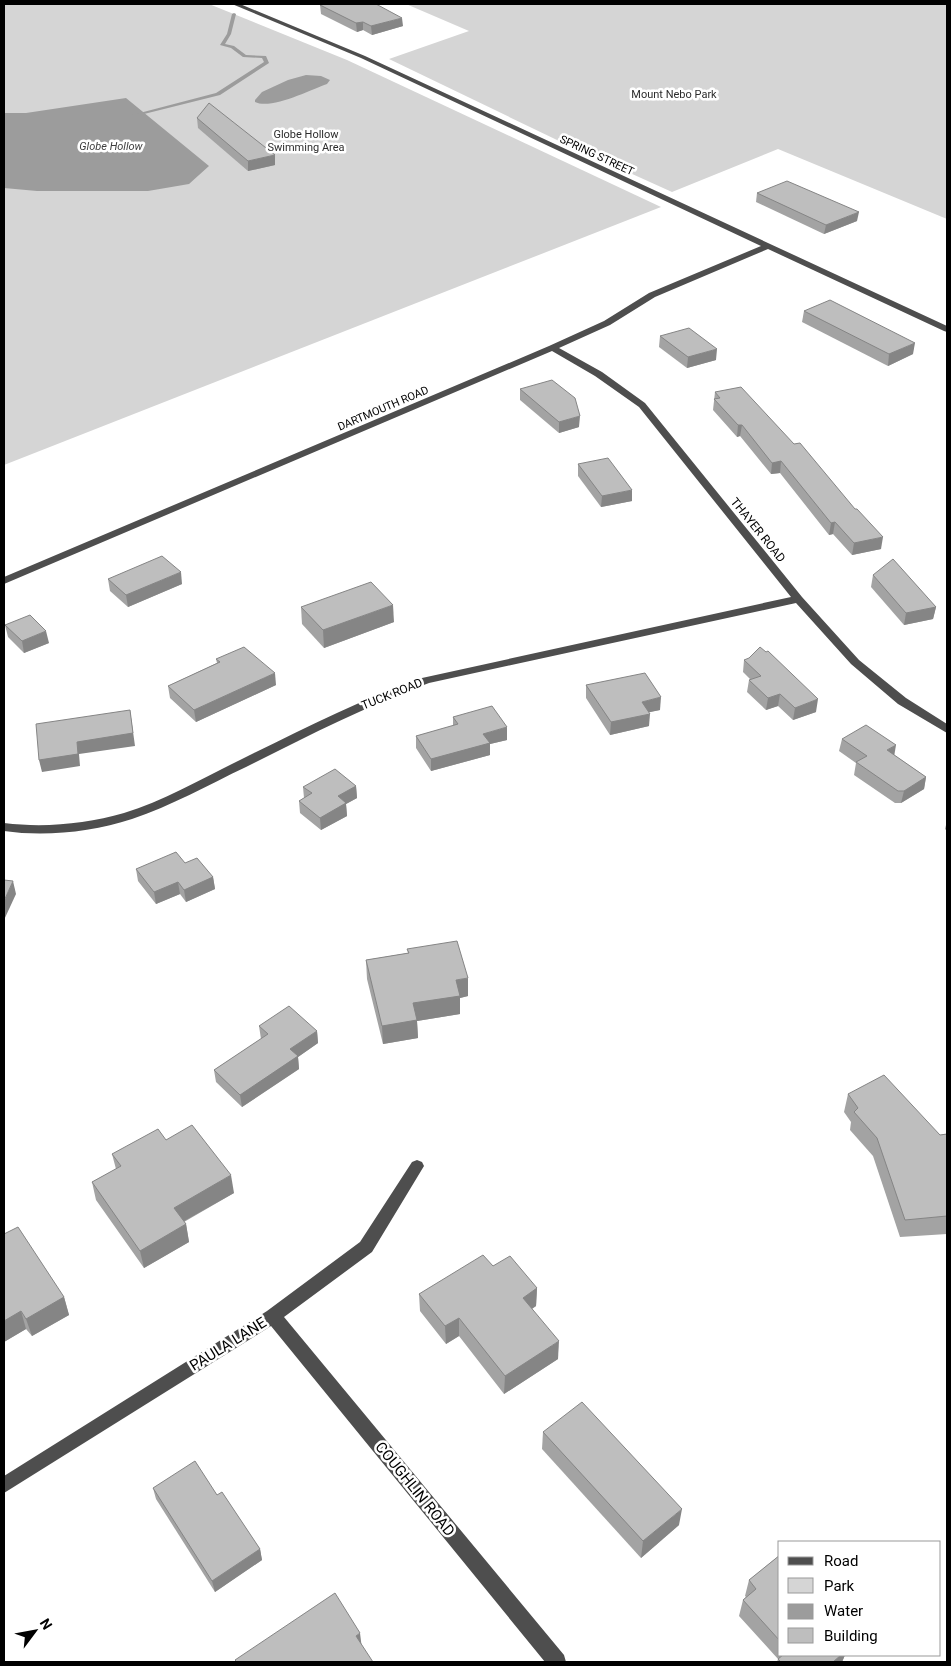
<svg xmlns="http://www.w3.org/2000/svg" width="951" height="1666" viewBox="0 0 951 1666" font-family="Roboto,sans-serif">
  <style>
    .green { fill: #d5d5d5 }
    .water { fill: #9c9c9c }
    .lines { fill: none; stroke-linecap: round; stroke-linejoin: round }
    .stream { fill: #9c9c9c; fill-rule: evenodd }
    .minor { fill: #4e4e4e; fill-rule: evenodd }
    .wall { fill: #a3a3a3 }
    .shaded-wall { fill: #858585 }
    .building { fill: #bebebe; stroke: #858585 }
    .labels { text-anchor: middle; stroke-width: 5; stroke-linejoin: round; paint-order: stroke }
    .far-park-label { font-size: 11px; fill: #2c2c2c; stroke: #fff }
    .far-water-label { font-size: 11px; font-style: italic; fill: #3d3d3d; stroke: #fff }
    .far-street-label { font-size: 11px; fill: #000; stroke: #fff }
    .street-label { font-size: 12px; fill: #000; stroke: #fff }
    .near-street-label { font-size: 15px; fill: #000; stroke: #fff }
  </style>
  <rect width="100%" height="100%" fill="#fff"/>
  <g class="green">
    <polygon points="4,4 209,4 347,60 661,207 4,465"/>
    <polygon points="406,4 947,4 947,219 778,149 672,192 557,140 389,59 469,31"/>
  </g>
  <g class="water">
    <path d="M306 75 321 76 330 80 327 84C310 90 271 110 255 102V100L262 92 288 80Z"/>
    <polygon points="126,98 209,166 189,184 148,191 37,191 4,188 4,113 26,113"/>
  </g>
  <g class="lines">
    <polygon class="stream" points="234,13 236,14 231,34 225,44 234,46 246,55 266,56 269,63 220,95 132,117 132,115 216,93 264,62 262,58 243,57 231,48 220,45 227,34 232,14"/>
    <g class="minor">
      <path d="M232 4H240L365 56 947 326V332L944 331 768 249 655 297 610 325 559 348 602 372 645 403 802 597 859 660 906 698 947 724V733L898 704 851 664 796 603 429 683C366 706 306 737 246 767 208 785 171 806 132 819 92 832 45 837 4 831V823C44 828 86 824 124 813 164 801 205 777 242 759 301 730 360 700 422 678L791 597 639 407 595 376 552 351 4 584V577L549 346 604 321 649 293 761 246 361 58Z"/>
      <polygon points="417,1160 422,1162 424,1166 372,1252 284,1317 564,1655 566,1662 545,1662 271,1326 4,1493 4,1476 267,1311 360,1242 412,1162"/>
    </g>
  </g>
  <g class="wall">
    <polygon points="320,5 403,26 372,35 363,30 357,32 321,14"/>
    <polygon points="197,118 275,155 275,165 248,171 198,128"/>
    <polygon points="757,193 857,221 824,234 756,202"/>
    <polygon points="804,311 913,354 888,366 802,322"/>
    <polygon points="660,336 716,360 687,368 659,347"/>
    <polygon points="520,389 579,427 559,433 520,400"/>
    <polygon points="715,392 881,549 852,555 833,534 829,535 780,473 771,474 740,436 737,437 713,410"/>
    <polygon points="578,464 632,501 601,507 578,476"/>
    <polygon points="873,575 936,607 933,619 904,625 871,587"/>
    <polygon points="108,579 182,584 128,607 110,591"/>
    <polygon points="301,607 394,622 324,648 302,624"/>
    <polygon points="5,625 49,643 24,653 8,637"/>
    <polygon points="216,659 276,685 196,722 170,698 168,686 217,663"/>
    <polygon points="744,660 816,712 793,720 778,706 766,710 747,692 749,680 751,680 743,672"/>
    <polygon points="586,685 660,710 649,712 649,726 610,735 586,698"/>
    <polygon points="453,717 507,740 490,744 490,755 431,771 416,748 416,736 453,726"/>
    <polygon points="842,739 894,755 926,777 924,789 901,803 895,803 854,775 856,763 839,751"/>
    <polygon points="356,786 357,798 346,804 347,816 321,830 300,813 299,801 304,798 303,787"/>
    <polygon points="947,821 947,831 945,829"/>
    <polygon points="185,863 213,877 215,889 186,902 180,894 156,904 138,881 136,869"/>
    <polygon points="407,949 468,996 460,998 460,1014 417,1021 418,1038 383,1044 367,979 366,960 408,953"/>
    <polygon points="259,1026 317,1031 318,1043 298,1057 299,1069 242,1107 216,1082 214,1070 261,1039"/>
    <polygon points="848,1094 940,1135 947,1134 947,1234 900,1237 873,1156 850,1130 851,1122 844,1112"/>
    <polygon points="166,1140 234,1193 184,1222 186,1224 189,1242 144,1268 96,1200 92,1182 116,1169 112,1154"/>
    <polygon points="4,1234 64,1297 69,1315 32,1336 26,1329 4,1342"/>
    <polygon points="493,1266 537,1288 536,1306 532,1309 558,1359 504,1394 459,1336 446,1344 420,1311 419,1294"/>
    <polygon points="543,1432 679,1525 641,1558 542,1449"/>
    <polygon points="153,1488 217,1495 260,1549 262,1560 215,1592 156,1499"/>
    <polygon points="780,1555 780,1655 845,1655 842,1662 777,1662 778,1659 739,1616 743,1600 746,1597 745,1596 749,1580"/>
  </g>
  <g class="shaded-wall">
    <polygon points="402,18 403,26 372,35 371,26"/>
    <polygon points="363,22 363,30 357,32 356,23"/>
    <polygon points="275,155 275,165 248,171 248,161"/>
    <polygon points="859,212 857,221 824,234 826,225"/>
    <polygon points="915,343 913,354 888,366 889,354"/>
    <polygon points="717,349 716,360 687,368 688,357"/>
    <polygon points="580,416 579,427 559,433 559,422"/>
    <polygon points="738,425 742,425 740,436 737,437"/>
    <polygon points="781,461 780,473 771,474 772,463"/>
    <polygon points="632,490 632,501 601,507 602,496"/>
    <polygon points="835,522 833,534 829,535 831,523"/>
    <polygon points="883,537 881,549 852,555 854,543"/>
    <polygon points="181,572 182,584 128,607 126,595"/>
    <polygon points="393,605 394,622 324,648 323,630"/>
    <polygon points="936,607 933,619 904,625 906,613"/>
    <polygon points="46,631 49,643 24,653 22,641"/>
    <polygon points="275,673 276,685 196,722 194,710"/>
    <polygon points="780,694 778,706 766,710 768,698"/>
    <polygon points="661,697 660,710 641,714 642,702"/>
    <polygon points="818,699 816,712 793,720 795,708"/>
    <polygon points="130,710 135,746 79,754 80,766 42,772 39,760 77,742"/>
    <polygon points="650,714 649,726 610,735 611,722"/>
    <polygon points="507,727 507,740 490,744 490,755 431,771 431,759 483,734"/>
    <polygon points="896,745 894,757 887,750"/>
    <polygon points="926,777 924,789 901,803 904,791"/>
    <polygon points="356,786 357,798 346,804 347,816 321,830 320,818 338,796"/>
    <polygon points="213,877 215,889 186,902 184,890"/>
    <polygon points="13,881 16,894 4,920 4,901"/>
    <polygon points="178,882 180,894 156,904 154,892"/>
    <polygon points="468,978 468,996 460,998 460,1014 417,1021 418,1038 383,1044 382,1026 413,1003 456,980"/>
    <polygon points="317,1031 318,1043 298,1057 299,1069 242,1107 240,1095 290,1049"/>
    <polygon points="231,1175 234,1193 177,1225 174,1208"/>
    <polygon points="186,1224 189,1242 144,1268 140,1251"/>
    <polygon points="537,1288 536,1306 522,1315 523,1298"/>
    <polygon points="64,1297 69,1315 32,1336 26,1319"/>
    <polygon points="21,1311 26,1329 4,1342 4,1321"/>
    <polygon points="459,1318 459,1336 446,1344 445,1326"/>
    <polygon points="559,1341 558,1359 504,1394 505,1376"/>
    <polygon points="682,1509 679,1525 641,1558 643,1541"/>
    <polygon points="260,1549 262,1560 215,1592 212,1581"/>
    <polygon points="360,1633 362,1649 356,1636"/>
    <polygon points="841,1655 845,1655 842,1662 833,1662"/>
  </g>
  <g class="building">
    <polygon points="327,4 376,4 402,18 371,26 363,22 356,23 320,5"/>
    <polygon points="209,103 275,155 248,161 197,118"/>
    <polygon points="787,181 859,212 826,225 757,193"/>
    <polygon points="830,300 915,343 889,354 804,311"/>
    <polygon points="689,328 717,349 688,357 660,336"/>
    <polygon points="552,380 575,398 580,416 559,422 520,389"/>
    <polygon points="741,387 794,444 800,443 855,509 857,509 883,537 854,543 835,522 831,523 781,461 772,463 742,425 738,425 714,399 720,398 715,392"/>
    <polygon points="608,458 632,490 602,496 578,464"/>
    <polygon points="162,556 181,572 126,595 108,579"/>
    <polygon points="893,559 936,607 906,613 873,575"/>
    <polygon points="371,582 393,605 323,630 301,607"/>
    <polygon points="30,615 46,631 22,641 5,625"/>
    <polygon points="244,647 275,673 194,710 168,686 220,662 216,659"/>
    <polygon points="760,647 766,652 768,651 818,699 795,708 780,694 768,698 749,680 761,676 744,660 749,658"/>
    <polygon points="645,673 661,697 642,702 650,714 611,722 586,685"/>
    <polygon points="492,706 507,727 483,734 490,743 431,759 416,736 458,724 453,717"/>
    <polygon points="130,710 133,733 77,742 78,754 39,760 36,724"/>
    <polygon points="866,725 896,745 887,750 926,777 904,791 898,791 856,762 867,756 842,739"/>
    <polygon points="335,769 356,786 338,796 346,803 320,818 299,801 312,793 303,787"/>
    <polygon points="176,852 185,863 197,858 213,877 184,890 178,882 154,892 136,869"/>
    <polygon points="4,880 13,881 4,901"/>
    <polygon points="457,941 468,978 456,980 460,996 413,1003 417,1020 382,1026 366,960 409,953 407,949"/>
    <polygon points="289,1006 317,1031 290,1049 298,1056 240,1095 214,1070 268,1034 259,1026"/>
    <polygon points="884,1075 940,1135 947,1134 947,1216 905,1220 877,1138 854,1112 858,1108 848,1094"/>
    <polygon points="192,1125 231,1175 174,1208 186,1224 140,1251 92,1182 121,1166 112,1154 158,1129 166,1140"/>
    <polygon points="18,1227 64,1297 26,1319 21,1311 4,1321 4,1234"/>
    <polygon points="483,1255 493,1266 510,1256 537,1288 523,1298 559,1341 505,1376 459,1318 445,1326 419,1294"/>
    <polygon points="582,1402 682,1509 643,1541 543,1432"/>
    <polygon points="195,1461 217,1495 222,1492 260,1549 212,1581 153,1488"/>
    <polygon points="780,1555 780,1641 743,1600 756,1589 749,1580"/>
    <polygon points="335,1593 360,1633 356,1636 373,1662 237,1662 235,1660"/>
    <polygon points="783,1655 841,1655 833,1662 781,1662 778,1659"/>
  </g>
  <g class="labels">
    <g class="far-park-label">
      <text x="674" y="98">Mount Nebo Park</text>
      <text x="306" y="138">Globe Hollow<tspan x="306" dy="13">Swimming Area</tspan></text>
    </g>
    <g class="far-water-label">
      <text x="111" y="150">Globe Hollow</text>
    </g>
    <g class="far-street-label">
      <text transform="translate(597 155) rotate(25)" y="4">SPRING STREET</text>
      <text transform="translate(383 408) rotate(-23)" y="4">DARTMOUTH ROAD</text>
    </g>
    <g class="street-label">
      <text transform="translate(758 530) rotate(51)" y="4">THAYER ROAD</text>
      <text transform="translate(392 694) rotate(-22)" y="4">TUCK ROAD</text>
    </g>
    <g class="near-street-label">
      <text transform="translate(228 1344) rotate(-32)" y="5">PAULA LANE</text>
      <text transform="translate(415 1489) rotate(51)" y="5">COUGHLIN ROAD</text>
    </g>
  </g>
  <rect width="951" height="1666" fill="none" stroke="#000000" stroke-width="10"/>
  <rect x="778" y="1541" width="162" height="115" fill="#ffffff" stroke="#999999"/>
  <rect x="788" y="1557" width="25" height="8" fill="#4e4e4e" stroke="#999999"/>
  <text x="824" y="1566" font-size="15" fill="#000000">Road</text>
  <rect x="788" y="1578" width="25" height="15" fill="#d5d5d5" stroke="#999999"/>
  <text x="824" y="1591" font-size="15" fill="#000000">Park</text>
  <rect x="788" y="1604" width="25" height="15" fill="#9c9c9c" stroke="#999999"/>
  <text x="824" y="1616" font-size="15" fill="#000000">Water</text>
  <rect x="788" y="1628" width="25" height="15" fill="#bebebe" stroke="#999999"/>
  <text x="824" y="1641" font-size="15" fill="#000000">Building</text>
  <g transform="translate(35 1631) rotate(58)" stroke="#ffffff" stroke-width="4" paint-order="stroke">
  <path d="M0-4L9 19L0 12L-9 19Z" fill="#000000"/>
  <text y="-8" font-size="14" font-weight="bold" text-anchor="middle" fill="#000000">N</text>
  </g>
</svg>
